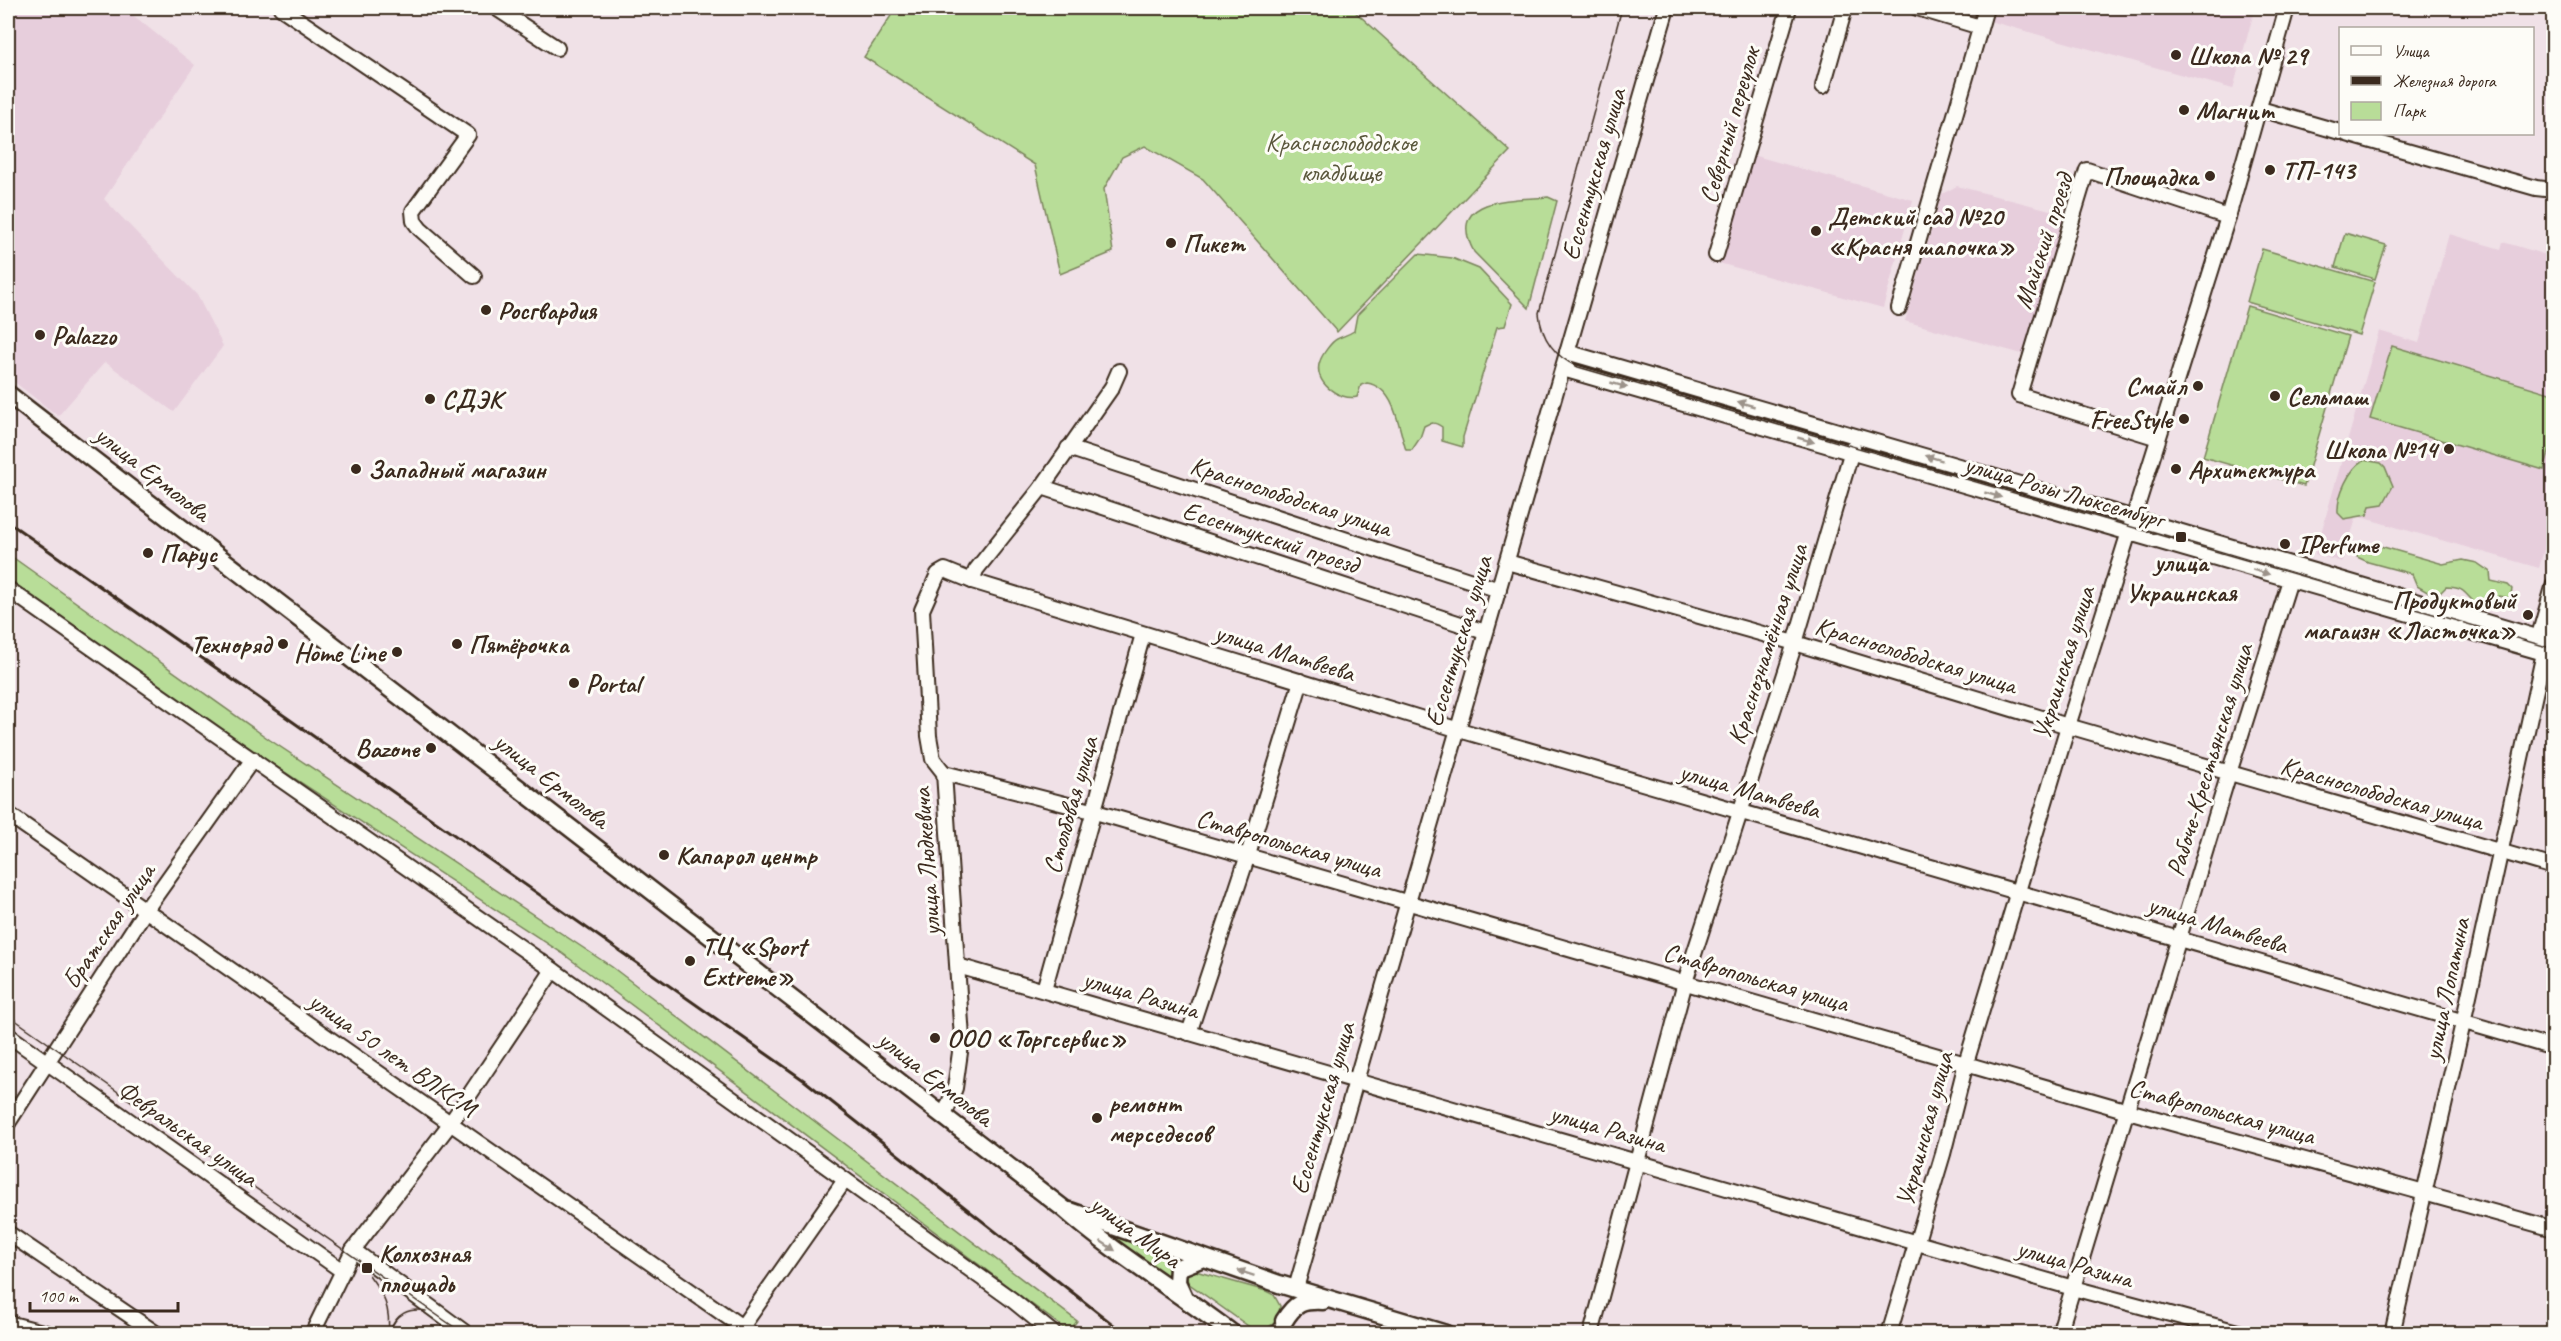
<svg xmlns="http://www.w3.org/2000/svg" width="2561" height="1341" viewBox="0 0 2561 1341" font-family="Caveat,sans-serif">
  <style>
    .built { fill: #e7cedc }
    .green { fill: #b8dd98; stroke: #7a845b; stroke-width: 1.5 }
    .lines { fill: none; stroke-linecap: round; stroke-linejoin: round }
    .minor-casing { stroke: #3b2a1e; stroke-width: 18 }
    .major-casing { stroke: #3b2a1e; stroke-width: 21 }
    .minor { stroke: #fdfcf7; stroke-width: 14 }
    .major { stroke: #fdfcf7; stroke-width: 16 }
    .tram { stroke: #3b2a1e; stroke-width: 1.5 }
    .rail { stroke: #3b2a1e; stroke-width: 3 }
    .oneway { fill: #9c938a }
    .poi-dot { fill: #3b2a1e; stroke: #fdfcf7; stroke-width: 2 }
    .labels { text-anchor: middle; stroke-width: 6; stroke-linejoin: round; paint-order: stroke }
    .poi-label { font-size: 26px; font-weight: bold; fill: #3b2a1e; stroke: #fdfcf7; text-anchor: start }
    .street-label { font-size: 26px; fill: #3b2a1e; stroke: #fdfcf7 }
    .park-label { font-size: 26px; fill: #5a573c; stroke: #fdfcf7 }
  </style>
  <rect width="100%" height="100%" fill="#f0e1e7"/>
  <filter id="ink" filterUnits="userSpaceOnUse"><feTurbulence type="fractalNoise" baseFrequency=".0167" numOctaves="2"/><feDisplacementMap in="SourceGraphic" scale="12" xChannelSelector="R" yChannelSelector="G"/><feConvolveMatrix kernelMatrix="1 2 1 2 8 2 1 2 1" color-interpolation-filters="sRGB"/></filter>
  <g filter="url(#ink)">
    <g class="built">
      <polygon points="8,8 124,8 195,65 104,199 197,295 223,346 174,412 105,362 58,416 8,377"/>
      <polygon points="1989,8 2255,8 2233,89 1986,20"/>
      <polygon points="1749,154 1913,200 1883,308 1719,263"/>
      <polygon points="1957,186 2069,215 2029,356 1905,321 1942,194"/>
      <polygon points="2449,234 2501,249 2503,242 2553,257 2553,516 2539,568 2357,516 2342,562 2315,554 2379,331 2419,343"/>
    </g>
    <g class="green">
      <polygon points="896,8 1351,8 1510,151 1337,332 1203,179 1145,146 1122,157 1104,189 1113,252 1060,274 1035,165 864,57"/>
      <path d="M1548 197 1557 201 1529 308 1474 252C1444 196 1515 200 1548 197Z"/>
      <polygon points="2345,233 2386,245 2375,279 2335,267"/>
      <polygon points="2262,249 2375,282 2359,335 2247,302"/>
      <path d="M1418 254 1452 258 1479 269 1512 304 1505 326 1497 327 1463 437V447L1442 441V427C1435 422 1431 422 1424 426L1420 438 1412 450H1406C1398 427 1396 388 1367 383L1361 385 1357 397C1339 401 1312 382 1320 361 1322 355 1331 342 1337 339 1343 336 1348 335 1354 331L1357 315Z"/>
      <polygon points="2247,306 2348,336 2304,486 2203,457"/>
      <polygon points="2392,346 2553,394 2553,437 2544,470 2370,419"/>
      <path d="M2364 460 2381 463 2385 467 2393 486 2383 504 2370 506 2367 515 2344 519 2338 513C2337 495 2349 469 2364 460Z"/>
      <path d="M2360 544H2373L2443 564 2463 560 2477 563 2490 572 2491 581 2508 585 2512 589 2510 598 2499 596 2489 605 2479 606C2464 596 2468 587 2446 587L2439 594 2429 593 2417 586 2412 574 2368 562 2357 557 2356 548Z"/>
      <polygon points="8,554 270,740 612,967 1077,1321 1069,1332 562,953 263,758 8,580"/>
      <polygon points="1087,1221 1173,1257 1168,1268 1171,1283"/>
      <polygon points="1192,1270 1266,1291 1274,1295 1280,1306 1278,1320 1266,1329 1251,1328 1188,1283 1186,1274"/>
    </g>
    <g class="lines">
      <defs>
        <g id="minor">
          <polyline points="281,8 468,135 413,211 414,221 420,229 474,276"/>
          <polyline points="496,8 557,48"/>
          <polyline points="1917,8 1980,27"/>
          <polyline points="1823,86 1845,8"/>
          <polyline points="2260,109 2340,132"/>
          <polyline points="2347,134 2536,188 2554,190"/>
          <polyline points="1716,255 1789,8"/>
          <polyline points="1899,308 1986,8"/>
          <path d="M1567 352C1897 446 2224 546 2554 642"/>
          <polyline points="1563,369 2554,656"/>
          <polyline points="2158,438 2019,395 2087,170 2228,217"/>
          <polyline points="1068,448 1499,590"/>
          <polyline points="1042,487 1485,632"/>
          <polyline points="1507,562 1795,643 2068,726 2554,867"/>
          <polyline points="972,581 976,570 1042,487 1112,387 1119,371"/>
          <polyline points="8,589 553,970 1011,1299 1054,1334"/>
          <polyline points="2536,646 2554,584"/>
          <polyline points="944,773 1092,811 2128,1111 2554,1229"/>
          <polyline points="8,814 752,1334"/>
          <polyline points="958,966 2073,1288 2245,1334"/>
          <polyline points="1044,990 1143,634"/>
          <polyline points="1189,1033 1248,855 1301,681"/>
          <polyline points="8,1035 341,1270"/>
          <polyline points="944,1116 955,1088 962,1038 944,773 933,759 929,736 922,610 938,574 945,570 972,581 1456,729 2554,1048"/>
          <polyline points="8,1123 145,911 253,759"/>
          <polyline points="8,1233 157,1334"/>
          <polyline points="353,1250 467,1334"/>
          <polyline points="1296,1288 1667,8"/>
          <polyline points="8,1323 50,1334"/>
          <polyline points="312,1334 353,1250 450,1124 553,970"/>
          <polyline points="737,1334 845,1180"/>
          <polyline points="1280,1334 1280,1329"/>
          <polyline points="1591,1334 1685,982 1795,643 1853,447"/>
          <polyline points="1889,1334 1943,1154 1966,1063 2068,726 2228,217 2287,8"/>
          <polyline points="2059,1334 2229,773 2290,580"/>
          <polyline points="2392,1334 2463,1023 2544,653"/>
        </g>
        <g id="major">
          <path d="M8 394 1064 1209C1116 1255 1177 1291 1233 1334"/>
          <polyline points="1070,1211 1279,1284 1446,1334"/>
          <polyline points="1183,1295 1177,1282 1178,1268 1203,1258"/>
          <path d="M1284 1321C1295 1303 1302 1300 1323 1301"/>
        </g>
      </defs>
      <use href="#minor" class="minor-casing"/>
      <use href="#major" class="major-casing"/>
      <use href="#minor" class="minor"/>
      <use href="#major" class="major"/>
      <g class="tram">
        <path d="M1622 8 1539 313C1541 338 1555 357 1578 367L2554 649"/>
        <polyline points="8,1015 464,1334"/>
        <path d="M369 1275C384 1295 391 1308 388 1334"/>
        <path d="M390 1331C396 1314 409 1307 426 1311"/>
      </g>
      <polyline class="rail" points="8,522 805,1081 1125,1334"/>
    </g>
    <defs><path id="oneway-solid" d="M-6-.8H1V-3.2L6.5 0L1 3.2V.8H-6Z" transform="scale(1.5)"/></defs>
    <g class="oneway">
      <use href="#oneway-solid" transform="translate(1619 385) rotate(16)"/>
      <use href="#oneway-solid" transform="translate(1746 404) rotate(-164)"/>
      <use href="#oneway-solid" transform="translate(1806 440) rotate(16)"/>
      <use href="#oneway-solid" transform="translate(1934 458) rotate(-163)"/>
      <use href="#oneway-solid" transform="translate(1993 495) rotate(16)"/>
      <use href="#oneway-solid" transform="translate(2261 572) rotate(16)"/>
      <use href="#oneway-solid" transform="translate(1108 1246) rotate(33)"/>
      <use href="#oneway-solid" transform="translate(1246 1273) rotate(-161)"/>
    </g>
  </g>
  <g class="poi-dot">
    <circle cx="2176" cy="55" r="6"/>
    <circle cx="2184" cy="110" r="6"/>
    <circle cx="2270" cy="170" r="6"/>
    <circle cx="2210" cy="176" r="6"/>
    <circle cx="1816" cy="231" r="6"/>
    <circle cx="1171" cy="243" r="6"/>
    <circle cx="486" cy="310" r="6"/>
    <circle cx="40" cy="335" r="6"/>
    <circle cx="2198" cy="386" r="6"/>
    <circle cx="2275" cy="396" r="6"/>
    <circle cx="430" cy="399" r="6"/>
    <circle cx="2184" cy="419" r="6"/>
    <circle cx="2449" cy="449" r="6"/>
    <circle cx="356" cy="469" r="6"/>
    <circle cx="2176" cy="469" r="6"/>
    <rect x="2175" y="531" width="12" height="12" rx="3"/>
    <circle cx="2285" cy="544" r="6"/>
    <circle cx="148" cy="553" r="6"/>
    <circle cx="2528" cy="615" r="6"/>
    <circle cx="283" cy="644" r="6"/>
    <circle cx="457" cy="644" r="6"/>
    <circle cx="397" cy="652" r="6"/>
    <circle cx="574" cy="683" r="6"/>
    <circle cx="431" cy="748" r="6"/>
    <circle cx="664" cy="855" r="6"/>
    <circle cx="690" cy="961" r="6"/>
    <circle cx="935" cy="1038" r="6"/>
    <circle cx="1097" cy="1118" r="6"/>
    <rect x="361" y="1262" width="12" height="12" rx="3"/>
  </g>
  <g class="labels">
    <g class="poi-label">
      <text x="2188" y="64">Школа № 29</text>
      <text x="2196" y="119">Магнит</text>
      <text x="2282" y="179">ТП-143</text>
      <text x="2198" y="185" text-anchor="end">Площадка</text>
      <text x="1828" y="225">Детский сад №20<tspan x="1828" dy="30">«Красня шапочка»</tspan></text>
      <text x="1183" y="252">Пикет</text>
      <text x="498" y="319">Росгвардия</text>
      <text x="52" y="344">Palazzo</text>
      <text x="2186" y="395" text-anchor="end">Смайл</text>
      <text x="2287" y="405">Сельмаш</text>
      <text x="442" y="408">СДЭК</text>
      <text x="2172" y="428" text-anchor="end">FreeStyle</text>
      <text x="2437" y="458" text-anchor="end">Школа №14</text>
      <text x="368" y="478">Западный магазин</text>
      <text x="2188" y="478">Архитектура</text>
      <text x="2297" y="553">IPerfume</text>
      <text x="160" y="562">Парус</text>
      <text x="2181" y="571" text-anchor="middle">улица<tspan x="2181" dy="30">Украинская</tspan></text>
      <text x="2516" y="609" text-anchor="end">Продуктовый<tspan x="2516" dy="30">магаизн «Ласточка»</tspan></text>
      <text x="271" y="653" text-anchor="end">Техноряд</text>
      <text x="469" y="653">Пятёрочка</text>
      <text x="385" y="661" text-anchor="end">Home Line</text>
      <text x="586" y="692">Portal</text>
      <text x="419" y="757" text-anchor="end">Bazone</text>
      <text x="676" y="864">Капарол центр</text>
      <text x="702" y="955">ТЦ «Sport<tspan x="702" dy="30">Extreme»</tspan></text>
      <text x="947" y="1047">ООО «Торгсервис»</text>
      <text x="1109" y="1112">ремонт<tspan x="1109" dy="30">мерседесов</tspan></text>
      <text x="379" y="1262">Колхозная<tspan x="379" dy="30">площадь</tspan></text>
    </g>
    <g class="street-label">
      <text transform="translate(1729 125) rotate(-74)" y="9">Северный переулок</text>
      <text transform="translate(1593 174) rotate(-74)" y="9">Ессентукская улица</text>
      <text transform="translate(2043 241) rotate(-72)" y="9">Майский проезд</text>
      <text transform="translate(153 473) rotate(38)" y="9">улица Ермолова</text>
      <text transform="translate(2064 491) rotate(16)" y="9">улица Розы Люксембург</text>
      <text transform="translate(1291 496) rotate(18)" y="9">Краснослободская улица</text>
      <text transform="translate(1271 537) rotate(18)" y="9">Ессентукский проезд</text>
      <text transform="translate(1458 641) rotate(-73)" y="9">Ессентукская улица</text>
      <text transform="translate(1767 644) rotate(-72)" y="9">Краснознамённая улица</text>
      <text transform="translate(1285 652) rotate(17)" y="9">улица Матвеева</text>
      <text transform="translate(1916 655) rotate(17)" y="9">Краснослободская улица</text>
      <text transform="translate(2063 663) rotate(-73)" y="9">Украинская улица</text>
      <text transform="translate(2209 760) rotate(-73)" y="9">Рабоче-Крестьянская улица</text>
      <text transform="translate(552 780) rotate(38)" y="9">улица Ермолова</text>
      <text transform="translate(1750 790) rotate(16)" y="9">улица Матвеева</text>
      <text transform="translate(2382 793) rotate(16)" y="9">Краснослободская улица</text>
      <text transform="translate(1070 805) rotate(-74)" y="9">Столбовая улица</text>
      <text transform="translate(1289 843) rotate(16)" y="9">Ставропольская улица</text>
      <text transform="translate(926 862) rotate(-94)" y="9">улица Людкевича</text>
      <text transform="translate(2218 924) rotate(17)" y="9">улица Матвеева</text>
      <text transform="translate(108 926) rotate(-56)" y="9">Братская улица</text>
      <text transform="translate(1756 977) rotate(16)" y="9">Ставропольская улица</text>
      <text transform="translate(2446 989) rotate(-78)" y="9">улица Лопатина</text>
      <text transform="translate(1141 994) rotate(16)" y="9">улица Разина</text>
      <text transform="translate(393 1054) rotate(35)" y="9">улица 50 лет ВЛКСМ</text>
      <text transform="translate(936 1078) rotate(38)" y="9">улица Ермолова</text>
      <text transform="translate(1322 1108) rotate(-74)" y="9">Ессентукская улица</text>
      <text transform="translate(2222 1111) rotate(15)" y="9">Ставропольская улица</text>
      <text transform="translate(1608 1128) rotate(16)" y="9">улица Разина</text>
      <text transform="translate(1924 1129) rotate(-75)" y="9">Украинская улица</text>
      <text transform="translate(188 1133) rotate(35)" y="9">Февральская улица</text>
      <text transform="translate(1136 1231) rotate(36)" y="9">улица Мира</text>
      <text transform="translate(2075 1263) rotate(16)" y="9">улица Разина</text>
    </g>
    <g class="park-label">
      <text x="1341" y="151">Краснослободское<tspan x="1341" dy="30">кладбище</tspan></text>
    </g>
  </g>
  <rect width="2561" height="1341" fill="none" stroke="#fdfcf7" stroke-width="30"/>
  <rect x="15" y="15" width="2531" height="1311" fill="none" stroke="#3b2a1e" stroke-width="2" filter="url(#ink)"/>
  <rect x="2339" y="27" width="195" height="108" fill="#fdfcf7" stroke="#afa8a0" stroke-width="1.5"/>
  <rect x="2351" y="46" width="30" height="9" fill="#fdfcf7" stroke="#afa8a0" stroke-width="1.5"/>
  <text x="2393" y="57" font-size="18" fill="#3b2a1e">Улица</text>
  <rect x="2351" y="76" width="30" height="9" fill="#3b2a1e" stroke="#afa8a0" stroke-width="1.5"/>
  <text x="2393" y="87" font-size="18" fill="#3b2a1e">Железная дорога</text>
  <rect x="2351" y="102" width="30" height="18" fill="#b8dd98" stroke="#afa8a0" stroke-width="1.5"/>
  <text x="2393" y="117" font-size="18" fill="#3b2a1e">Парк</text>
  <path d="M30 1302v9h148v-9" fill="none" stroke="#3b2a1e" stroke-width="3"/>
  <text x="39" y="1302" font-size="18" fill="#3b2a1e" stroke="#fdfcf7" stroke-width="4.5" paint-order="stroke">100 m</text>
</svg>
